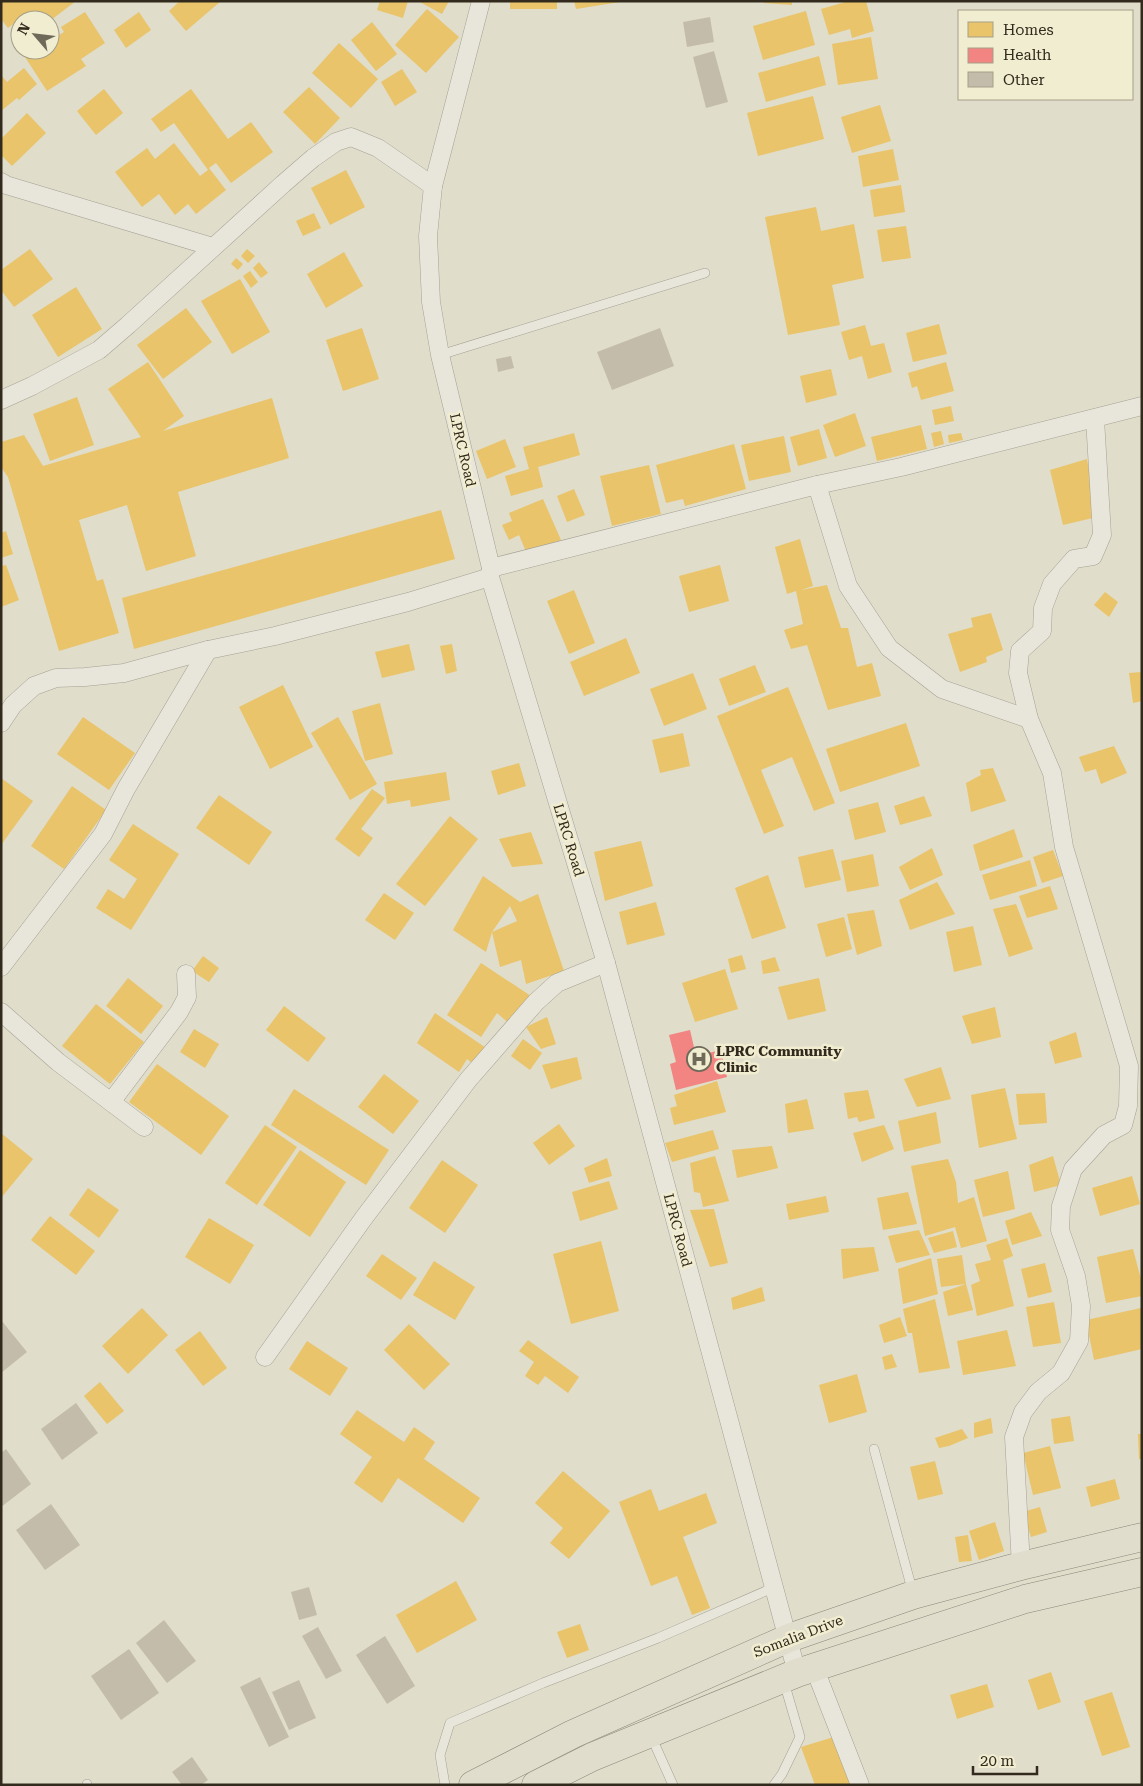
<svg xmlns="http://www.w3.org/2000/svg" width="1143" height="1786" viewBox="0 0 1143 1786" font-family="'Roboto Serif',serif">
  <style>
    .homes { fill: #e9c46a; fill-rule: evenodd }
    .health { fill: #f28482 }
    .building { fill: #c3bcab }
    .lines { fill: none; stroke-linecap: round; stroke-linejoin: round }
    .lane-casing { stroke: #a5a194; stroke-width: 10 }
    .street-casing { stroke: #a5a194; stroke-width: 19 }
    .primary-casing { stroke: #8a877a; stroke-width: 29 }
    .lane { stroke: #e8e6db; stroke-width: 9 }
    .street { stroke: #e8e6db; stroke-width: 18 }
    .primary { stroke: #e0ddcd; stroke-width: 28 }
    .labels { text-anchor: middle; stroke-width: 5; stroke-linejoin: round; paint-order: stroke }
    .street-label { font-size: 14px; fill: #322a1d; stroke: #f1edd0 }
    .poi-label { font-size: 14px; font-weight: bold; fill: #322a1d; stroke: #f1edd0; text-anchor: start }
  </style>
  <rect width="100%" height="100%" fill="#e0ddca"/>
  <g class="homes">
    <polygon points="1,1 76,1 51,20 35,20 29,12 8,28 1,19"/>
    <polygon points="180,1 221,1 186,31 169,11"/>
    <polygon points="380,1 408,1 403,18 377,10"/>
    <polygon points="418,1 449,1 442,14"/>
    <rect x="510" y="1" width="47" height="8"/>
    <polygon points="574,1 620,1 620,2 576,9"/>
    <polygon points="764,1 792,1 792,5 764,3"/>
    <polygon points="849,1 866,1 874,31 852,38 850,29 829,35 821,9"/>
    <polygon points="427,9 459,37 426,73 395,45"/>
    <polygon points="806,11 815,45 763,60 753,26"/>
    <polygon points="85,12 105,43 81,59 86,66 47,91 25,57 36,50 50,50 50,41 64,32 61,27"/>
    <polygon points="139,12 151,30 126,48 114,30"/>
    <polygon points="372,22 397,54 376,71 351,40"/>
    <polygon points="871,37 878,79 838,85 832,44"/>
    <polygon points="339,43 378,79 351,108 312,73"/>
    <polygon points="819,56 826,85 766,102 758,73"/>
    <polygon points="24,68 37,84 19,100 17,98 1,111 1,75 7,82"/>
    <polygon points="402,69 417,92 395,106 381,82"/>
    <polygon points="309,87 340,118 315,144 283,112"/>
    <polygon points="104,89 123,113 96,135 77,111"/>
    <polygon points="191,89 228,139 251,122 273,152 231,183 216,163 209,168 226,190 196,214 188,204 175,215 159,194 142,207 115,172 147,148 155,159 174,143 200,176 208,170 174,123 161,132 151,119"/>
    <polygon points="813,96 824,139 758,156 747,113"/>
    <polygon points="880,105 891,141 852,153 841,117"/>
    <polygon points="27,113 46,133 12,166 1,155 1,139"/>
    <polygon points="893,149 899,180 863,187 858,156"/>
    <polygon points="346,170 365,207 330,225 311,188"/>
    <polygon points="901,185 905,212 874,217 870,190"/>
    <polygon points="816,207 821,231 854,224 864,278 832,285 840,325 788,335 765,217"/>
    <polygon points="314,213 321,228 303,236 296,221"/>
    <polygon points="906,226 911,258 882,262 877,230"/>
    <polygon points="30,249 53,279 14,307 1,290 1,270"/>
    <polygon points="247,249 255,256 248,263 241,256"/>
    <polygon points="344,252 363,286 326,308 307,274"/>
    <polygon points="236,258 243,264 238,270 231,264"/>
    <polygon points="259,262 268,273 261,278 253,268"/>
    <polygon points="250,271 258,282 251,288 243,276"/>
    <polygon points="240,279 270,332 232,354 201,301"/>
    <polygon points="76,287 102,329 58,357 32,315"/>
    <polygon points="186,308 212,342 163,379 137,345"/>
    <polygon points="939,324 947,354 913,362 906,333"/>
    <polygon points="865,325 871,346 884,343 892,372 868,379 862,356 849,360 841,332"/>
    <polygon points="362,328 379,379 343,391 326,340"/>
    <polygon points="148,362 184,416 163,431 272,398 289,458 178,492 196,556 146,571 127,505 79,520 97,581 103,579 119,633 59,651 8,477 1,467 1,442 24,435 43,466 141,437 108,389"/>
    <polygon points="946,362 954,391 921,400 917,386 912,388 908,373"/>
    <polygon points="831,369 837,395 806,403 800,376"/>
    <polygon points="77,397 94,445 50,461 33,414"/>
    <polygon points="951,406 954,421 935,425 932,410"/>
    <polygon points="855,413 866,446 835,457 823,425"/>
    <polygon points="921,425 927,449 877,461 871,437"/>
    <polygon points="819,429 827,458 798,466 790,437"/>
    <polygon points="941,431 944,444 934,447 931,433"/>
    <polygon points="574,433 580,455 538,467 543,487 511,496 505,476 529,469 523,447"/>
    <polygon points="961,433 963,440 949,443 948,435"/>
    <polygon points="784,436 791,472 749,481 741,445"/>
    <polygon points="505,439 516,467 487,479 476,451"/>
    <polygon points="734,444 746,489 685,506 683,499 666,503 656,465"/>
    <polygon points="1087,459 1097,517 1063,525 1050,470"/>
    <polygon points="649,465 661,514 612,526 600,476"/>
    <polygon points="574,489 585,515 567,522 557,496"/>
    <polygon points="543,499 561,540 527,554 519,535 509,540 502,525 512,521 509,513"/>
    <polygon points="441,510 455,559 134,649 122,598"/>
    <polygon points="6,531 13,554 1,558 1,533"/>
    <polygon points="800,539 813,586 801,590 827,585 841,628 848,628 857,667 872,663 881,696 828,710 807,645 791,649 784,630 803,624 796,591 787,594 775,547"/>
    <polygon points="6,565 19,600 1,607 1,566"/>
    <polygon points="720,565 729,601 689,612 679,576"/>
    <polygon points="574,590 595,643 569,654 547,601"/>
    <polygon points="1105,592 1118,602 1109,617 1094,605"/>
    <polygon points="991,613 1003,650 986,657 987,662 960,672 948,634 973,627 971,618"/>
    <polygon points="626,638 640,673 584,696 570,662"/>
    <polygon points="409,644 415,670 382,678 375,652"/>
    <polygon points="452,644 457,671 446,674 440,646"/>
    <polygon points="755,665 766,692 729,706 719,679"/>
    <polygon points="1142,672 1142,701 1133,703 1129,673"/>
    <polygon points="693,673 707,709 664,726 650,689"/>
    <polygon points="283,685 313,747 270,769 239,707"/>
    <polygon points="788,687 835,803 814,811 792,757 761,770 784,826 764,834 717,716"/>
    <polygon points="380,703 393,754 365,761 352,711"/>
    <polygon points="83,717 135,753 109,790 57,754"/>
    <polygon points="338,717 377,784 350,800 311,733"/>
    <polygon points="906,723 920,766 840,792 826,749"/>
    <polygon points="683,733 690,766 660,773 652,740"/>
    <polygon points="1114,746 1127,773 1101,784 1096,769 1085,772 1079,757"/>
    <polygon points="519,763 526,786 498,795 491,771"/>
    <polygon points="993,768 1006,801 971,812 966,783 981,775 980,770"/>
    <polygon points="446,772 450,800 411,807 410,800 387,804 384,782"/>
    <polygon points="1,778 33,801 1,845"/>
    <polygon points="72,786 106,810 64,869 31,846"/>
    <polygon points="372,789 385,798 361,829 373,838 359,857 335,839"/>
    <polygon points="219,795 272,832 249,865 196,828"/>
    <polygon points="924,796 932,816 900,825 894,806"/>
    <polygon points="878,802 886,832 855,840 848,810"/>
    <polygon points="450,816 478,839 425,906 396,884"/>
    <polygon points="133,824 179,854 131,930 96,908 108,889 124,899 137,879 109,860"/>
    <polygon points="1014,829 1023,857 980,871 973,845"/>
    <polygon points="531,832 543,864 512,867 499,839"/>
    <polygon points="641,841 653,886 605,901 594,852"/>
    <polygon points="932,848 943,875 910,890 899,867"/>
    <polygon points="833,849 841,880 805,888 798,857"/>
    <polygon points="1053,850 1063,876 1042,883 1033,857"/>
    <polygon points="873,854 879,886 847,892 841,861"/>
    <polygon points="1030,860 1037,886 990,900 982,875"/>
    <polygon points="768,875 786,928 752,939 735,888"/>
    <path d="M483 876 520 902 538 894 564 971 526 984 521 960 500 967 492 932 486 952 453 930ZM510 906 517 921 492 932Z"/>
    <polygon points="937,882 955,914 910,930 899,900"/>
    <polygon points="1050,886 1058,909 1027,918 1019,896"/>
    <polygon points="384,893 414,913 395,940 365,920"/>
    <polygon points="656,902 665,935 627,945 619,912"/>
    <polygon points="1016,904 1033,949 1009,957 993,909"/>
    <polygon points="874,910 882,946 857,955 847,914"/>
    <polygon points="844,917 852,949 826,957 817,924"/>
    <polygon points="973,926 982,965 954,972 946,932"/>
    <polygon points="742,955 746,969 731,973 728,959"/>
    <polygon points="203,956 219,968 209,982 192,971"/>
    <polygon points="775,957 780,971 763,974 761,961"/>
    <polygon points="481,963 534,998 512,1026 497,1013 481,1037 447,1015"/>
    <polygon points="725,969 738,1009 695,1022 682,983"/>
    <polygon points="128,978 163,1006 141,1034 106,1006"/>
    <polygon points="819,978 826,1011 788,1020 778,987"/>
    <polygon points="96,1004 144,1042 110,1084 62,1046"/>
    <polygon points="284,1006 326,1038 308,1062 266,1030"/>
    <polygon points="995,1007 1001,1037 972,1044 962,1016"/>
    <polygon points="435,1013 489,1050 477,1067 467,1059 459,1072 417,1043"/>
    <polygon points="547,1017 556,1044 541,1049 526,1027"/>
    <polygon points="194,1029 219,1044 205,1068 180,1052"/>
    <polygon points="1076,1032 1082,1057 1055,1064 1049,1042"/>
    <polygon points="523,1039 542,1053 530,1070 511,1056"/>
    <polygon points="577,1057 582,1079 551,1089 542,1065"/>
    <polygon points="157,1064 229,1116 201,1155 129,1102"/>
    <polygon points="941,1067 951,1099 917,1107 904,1079"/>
    <polygon points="384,1074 419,1101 393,1134 358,1107"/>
    <polygon points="717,1081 726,1112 674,1125 670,1108 677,1106 674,1095"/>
    <polygon points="1005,1088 1017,1139 979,1148 971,1095"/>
    <polygon points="294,1089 389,1150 366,1185 271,1125"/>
    <polygon points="868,1090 875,1118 859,1122 857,1117 848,1119 844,1093"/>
    <polygon points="1045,1093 1047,1123 1019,1125 1016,1094"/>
    <polygon points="807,1099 814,1129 788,1133 785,1104"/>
    <polygon points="936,1112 941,1143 904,1152 898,1121"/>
    <polygon points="559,1124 575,1146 549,1165 533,1143"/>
    <polygon points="265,1125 297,1147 257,1205 225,1183"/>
    <polygon points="884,1125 894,1149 862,1162 853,1133"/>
    <polygon points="713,1130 719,1149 672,1162 665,1143"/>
    <polygon points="1,1133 33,1159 1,1198"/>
    <polygon points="772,1146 778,1168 737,1178 732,1150"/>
    <polygon points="300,1150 346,1182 310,1237 263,1205"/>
    <polygon points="715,1156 729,1201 703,1207 700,1193 694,1192 690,1163"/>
    <polygon points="1053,1156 1061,1185 1034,1192 1029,1165"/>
    <polygon points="607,1158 612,1176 589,1183 584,1168"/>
    <polygon points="948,1159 956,1182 958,1203 974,1197 987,1241 961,1248 955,1227 925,1236 911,1166"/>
    <polygon points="442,1160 478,1185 445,1233 409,1208"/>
    <polygon points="1008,1171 1015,1209 983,1217 974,1180"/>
    <polygon points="1132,1176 1140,1204 1100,1216 1092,1188"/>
    <polygon points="609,1181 618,1209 580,1221 572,1192"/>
    <polygon points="88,1188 119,1210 99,1238 69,1215"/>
    <polygon points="908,1192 917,1224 883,1230 877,1198"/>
    <polygon points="826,1196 829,1212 789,1220 786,1204"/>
    <polygon points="714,1209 728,1263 710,1267 690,1210"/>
    <polygon points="1031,1212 1042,1236 1012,1245 1005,1221"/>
    <polygon points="50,1216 95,1251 76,1275 31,1240"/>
    <polygon points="209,1218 254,1245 230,1284 185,1257"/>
    <polygon points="919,1230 930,1255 896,1263 888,1236"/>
    <polygon points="953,1231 957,1247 934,1253 928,1238"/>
    <polygon points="1007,1238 1013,1256 1003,1260 1014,1306 977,1316 971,1285 980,1281 975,1264 991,1260 986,1245"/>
    <polygon points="601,1241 619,1311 571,1324 553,1254"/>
    <polygon points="874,1247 879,1271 843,1279 841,1249"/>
    <polygon points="1133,1249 1142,1283 1142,1296 1106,1303 1097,1257"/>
    <polygon points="382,1254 417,1278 401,1300 366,1276"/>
    <polygon points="962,1255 966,1284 941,1287 937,1259"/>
    <polygon points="931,1258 938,1294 903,1304 898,1269"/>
    <polygon points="434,1261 475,1287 455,1320 413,1295"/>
    <polygon points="1045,1263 1052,1292 1028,1298 1021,1269"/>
    <polygon points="966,1284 973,1310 948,1316 943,1292"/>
    <polygon points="762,1287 765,1301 733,1310 731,1298"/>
    <polygon points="935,1299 950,1368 919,1373 912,1333 908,1333 903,1309"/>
    <polygon points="1054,1302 1061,1343 1033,1347 1026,1307"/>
    <polygon points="142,1308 168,1335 128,1374 102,1346"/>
    <polygon points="1141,1308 1142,1349 1094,1360 1086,1320"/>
    <polygon points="900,1317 907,1336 884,1343 879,1325"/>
    <polygon points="409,1324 450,1364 424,1390 384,1350"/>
    <polygon points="1007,1330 1016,1366 963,1375 957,1341"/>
    <polygon points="200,1331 227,1368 203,1386 175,1350"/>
    <polygon points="528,1340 579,1377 568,1393 545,1376 538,1385 525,1376 534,1362 519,1351"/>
    <polygon points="307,1341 348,1368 330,1396 289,1369"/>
    <polygon points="892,1354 897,1367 885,1370 882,1357"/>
    <polygon points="857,1374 867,1412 829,1423 819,1385"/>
    <polygon points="100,1382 124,1411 107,1424 84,1396"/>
    <polygon points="357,1410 404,1442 414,1427 435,1442 424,1459 480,1498 463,1523 398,1478 382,1503 354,1483 372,1457 340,1434"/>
    <polygon points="1070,1416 1074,1441 1054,1444 1051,1419"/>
    <polygon points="991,1418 993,1433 974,1438 974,1423"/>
    <polygon points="962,1429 968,1438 949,1446 939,1448 935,1438"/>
    <polygon points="1138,1434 1142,1434 1142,1459 1139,1459"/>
    <polygon points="1050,1446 1061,1488 1033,1495 1023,1453"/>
    <polygon points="935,1461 943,1494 918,1500 910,1467"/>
    <polygon points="563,1471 610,1511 569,1559 550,1543 563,1528 535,1503"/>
    <polygon points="1115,1479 1120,1499 1091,1507 1086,1487"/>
    <polygon points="651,1489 659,1511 706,1493 717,1523 683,1537 710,1608 692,1615 677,1576 651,1586 619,1502"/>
    <polygon points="1040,1507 1047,1532 1031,1537 1023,1512"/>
    <polygon points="995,1522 1004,1551 979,1560 969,1531"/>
    <polygon points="968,1535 972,1561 959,1562 955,1537"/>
    <polygon points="456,1581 477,1620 417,1653 396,1615"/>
    <polygon points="580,1624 589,1650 567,1658 557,1632"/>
    <polygon points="1051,1672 1061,1702 1038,1710 1028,1680"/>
    <polygon points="987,1684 994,1707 957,1719 950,1695"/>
    <polygon points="1112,1692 1130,1747 1102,1756 1084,1701"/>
    <polygon points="837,1736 857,1785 815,1785 801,1747"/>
  </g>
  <polygon class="health" points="690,1030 696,1056 721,1050 727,1077 676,1090 670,1064 676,1062 669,1035"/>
  <g class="building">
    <polygon points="710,17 714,42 687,47 683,22"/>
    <polygon points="714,51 728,102 706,108 693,57"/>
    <polygon points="660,328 674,366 612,390 597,352"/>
    <polygon points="511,356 514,368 498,372 496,359"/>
    <polygon points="1,1320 27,1352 1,1373"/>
    <polygon points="76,1403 98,1433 62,1460 41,1429"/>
    <polygon points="6,1449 31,1484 1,1507 1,1453"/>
    <polygon points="51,1504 80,1545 45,1570 16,1530"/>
    <polygon points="309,1587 317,1615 299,1620 291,1592"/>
    <polygon points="164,1620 196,1661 167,1683 136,1643"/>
    <polygon points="318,1627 342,1671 326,1679 302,1636"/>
    <polygon points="385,1636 415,1686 387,1704 356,1655"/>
    <polygon points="129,1649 159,1693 121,1720 91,1676"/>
    <polygon points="260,1677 289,1737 269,1747 240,1687"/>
    <polygon points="299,1680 316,1718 289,1730 272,1692"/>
    <polygon points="192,1757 208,1780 201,1785 182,1785 172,1772"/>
  </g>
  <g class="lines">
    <defs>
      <g id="lane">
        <polyline points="440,355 705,273"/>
        <polyline points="874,1449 913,1593"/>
        <polyline points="651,1736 673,1785"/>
        <polyline points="87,1784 87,1785"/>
        <polyline points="445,1785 440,1755 450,1723 543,1683 658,1638 775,1587"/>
        <polyline points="774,1785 782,1774 800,1737 784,1682"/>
      </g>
      <g id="street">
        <polyline points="481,1 433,186 428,236 431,302 440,355 491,568 490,577 606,963 797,1673"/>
        <polyline points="1,182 6,185 213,247"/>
        <polyline points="1,400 32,386 99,350 128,325 283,184 313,158 336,142 351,137 378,148 433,186"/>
        <polyline points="817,485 848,586 889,648 942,689 1029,719"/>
        <polyline points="491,568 817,485 901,467 1142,406"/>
        <polyline points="1,723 13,705 34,686 56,678 85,677 124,673 208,650 275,636 408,602 490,577"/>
        <polyline points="1,967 103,834 126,789 208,650"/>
        <polyline points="1,1012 58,1062 144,1127"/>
        <polyline points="111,1102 179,1012 187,997 186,974"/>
        <polyline points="265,1357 363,1219 468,1080 536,1002 557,983 606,963"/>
        <polyline points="1021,1566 1014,1437 1023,1412 1038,1392 1061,1373 1079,1341 1081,1306 1076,1276 1060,1230 1061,1206 1073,1169 1104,1135 1123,1125 1128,1106 1129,1066 1064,847 1052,773 1029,719 1018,673 1020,651 1042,631 1043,608 1052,584 1074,559 1093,556 1102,535 1095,419"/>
        <polyline points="814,1667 860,1785"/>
      </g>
      <g id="primary">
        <polyline points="473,1785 573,1734 789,1638 913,1595 1021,1566 1142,1537"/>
        <polyline points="536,1785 592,1757 797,1673 1025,1599 1142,1572"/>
      </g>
    </defs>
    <use href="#lane" class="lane-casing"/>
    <use href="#street" class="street-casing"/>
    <use href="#primary" class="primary-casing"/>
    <use href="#lane" class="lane"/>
    <use href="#street" class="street"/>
    <use href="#primary" class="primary"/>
  </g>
  <defs>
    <symbol id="hospital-ring" viewBox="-11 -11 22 22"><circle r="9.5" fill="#f1edd0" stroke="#6f695a" stroke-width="1.5"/><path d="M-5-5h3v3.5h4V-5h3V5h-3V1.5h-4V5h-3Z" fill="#6f695a"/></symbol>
  </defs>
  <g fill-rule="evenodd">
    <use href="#hospital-ring" x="685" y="1045" width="28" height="28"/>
  </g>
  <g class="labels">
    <g class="street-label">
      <text transform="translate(463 450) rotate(77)" y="5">LPRC Road</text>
      <text transform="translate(569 840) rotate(73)" y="5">LPRC Road</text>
      <text transform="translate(678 1230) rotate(75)" y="5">LPRC Road</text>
      <text transform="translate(798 1636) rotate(-21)" y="5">Somalia Drive</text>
    </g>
    <g class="poi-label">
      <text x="716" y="1056">LPRC Community<tspan x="716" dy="16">Clinic</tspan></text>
    </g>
  </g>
  <rect width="1143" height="1786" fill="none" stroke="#322a1d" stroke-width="5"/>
  <rect x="958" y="10" width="175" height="90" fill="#f1edd0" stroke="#a59f88"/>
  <rect x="968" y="22" width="25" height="15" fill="#e9c46a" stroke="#a59f88"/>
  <text x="1003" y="35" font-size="15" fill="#322a1d">Homes</text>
  <rect x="968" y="48" width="25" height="15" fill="#f28482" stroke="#a59f88"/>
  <text x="1003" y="60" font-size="15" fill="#322a1d">Health</text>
  <rect x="968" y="72" width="25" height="15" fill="#c3bcab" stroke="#a59f88"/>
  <text x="1003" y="85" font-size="15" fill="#322a1d">Other</text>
  <g transform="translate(35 35) rotate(298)"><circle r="24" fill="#f1edd0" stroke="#a59f88"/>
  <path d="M0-4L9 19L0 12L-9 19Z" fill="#6f695a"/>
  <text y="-8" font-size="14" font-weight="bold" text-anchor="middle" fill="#322a1d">N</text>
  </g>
  <path d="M973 1766v8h64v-8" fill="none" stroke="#322a1d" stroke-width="2.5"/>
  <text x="980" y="1766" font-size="15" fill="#322a1d" stroke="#f1edd0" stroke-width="4" paint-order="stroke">20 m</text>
</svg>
